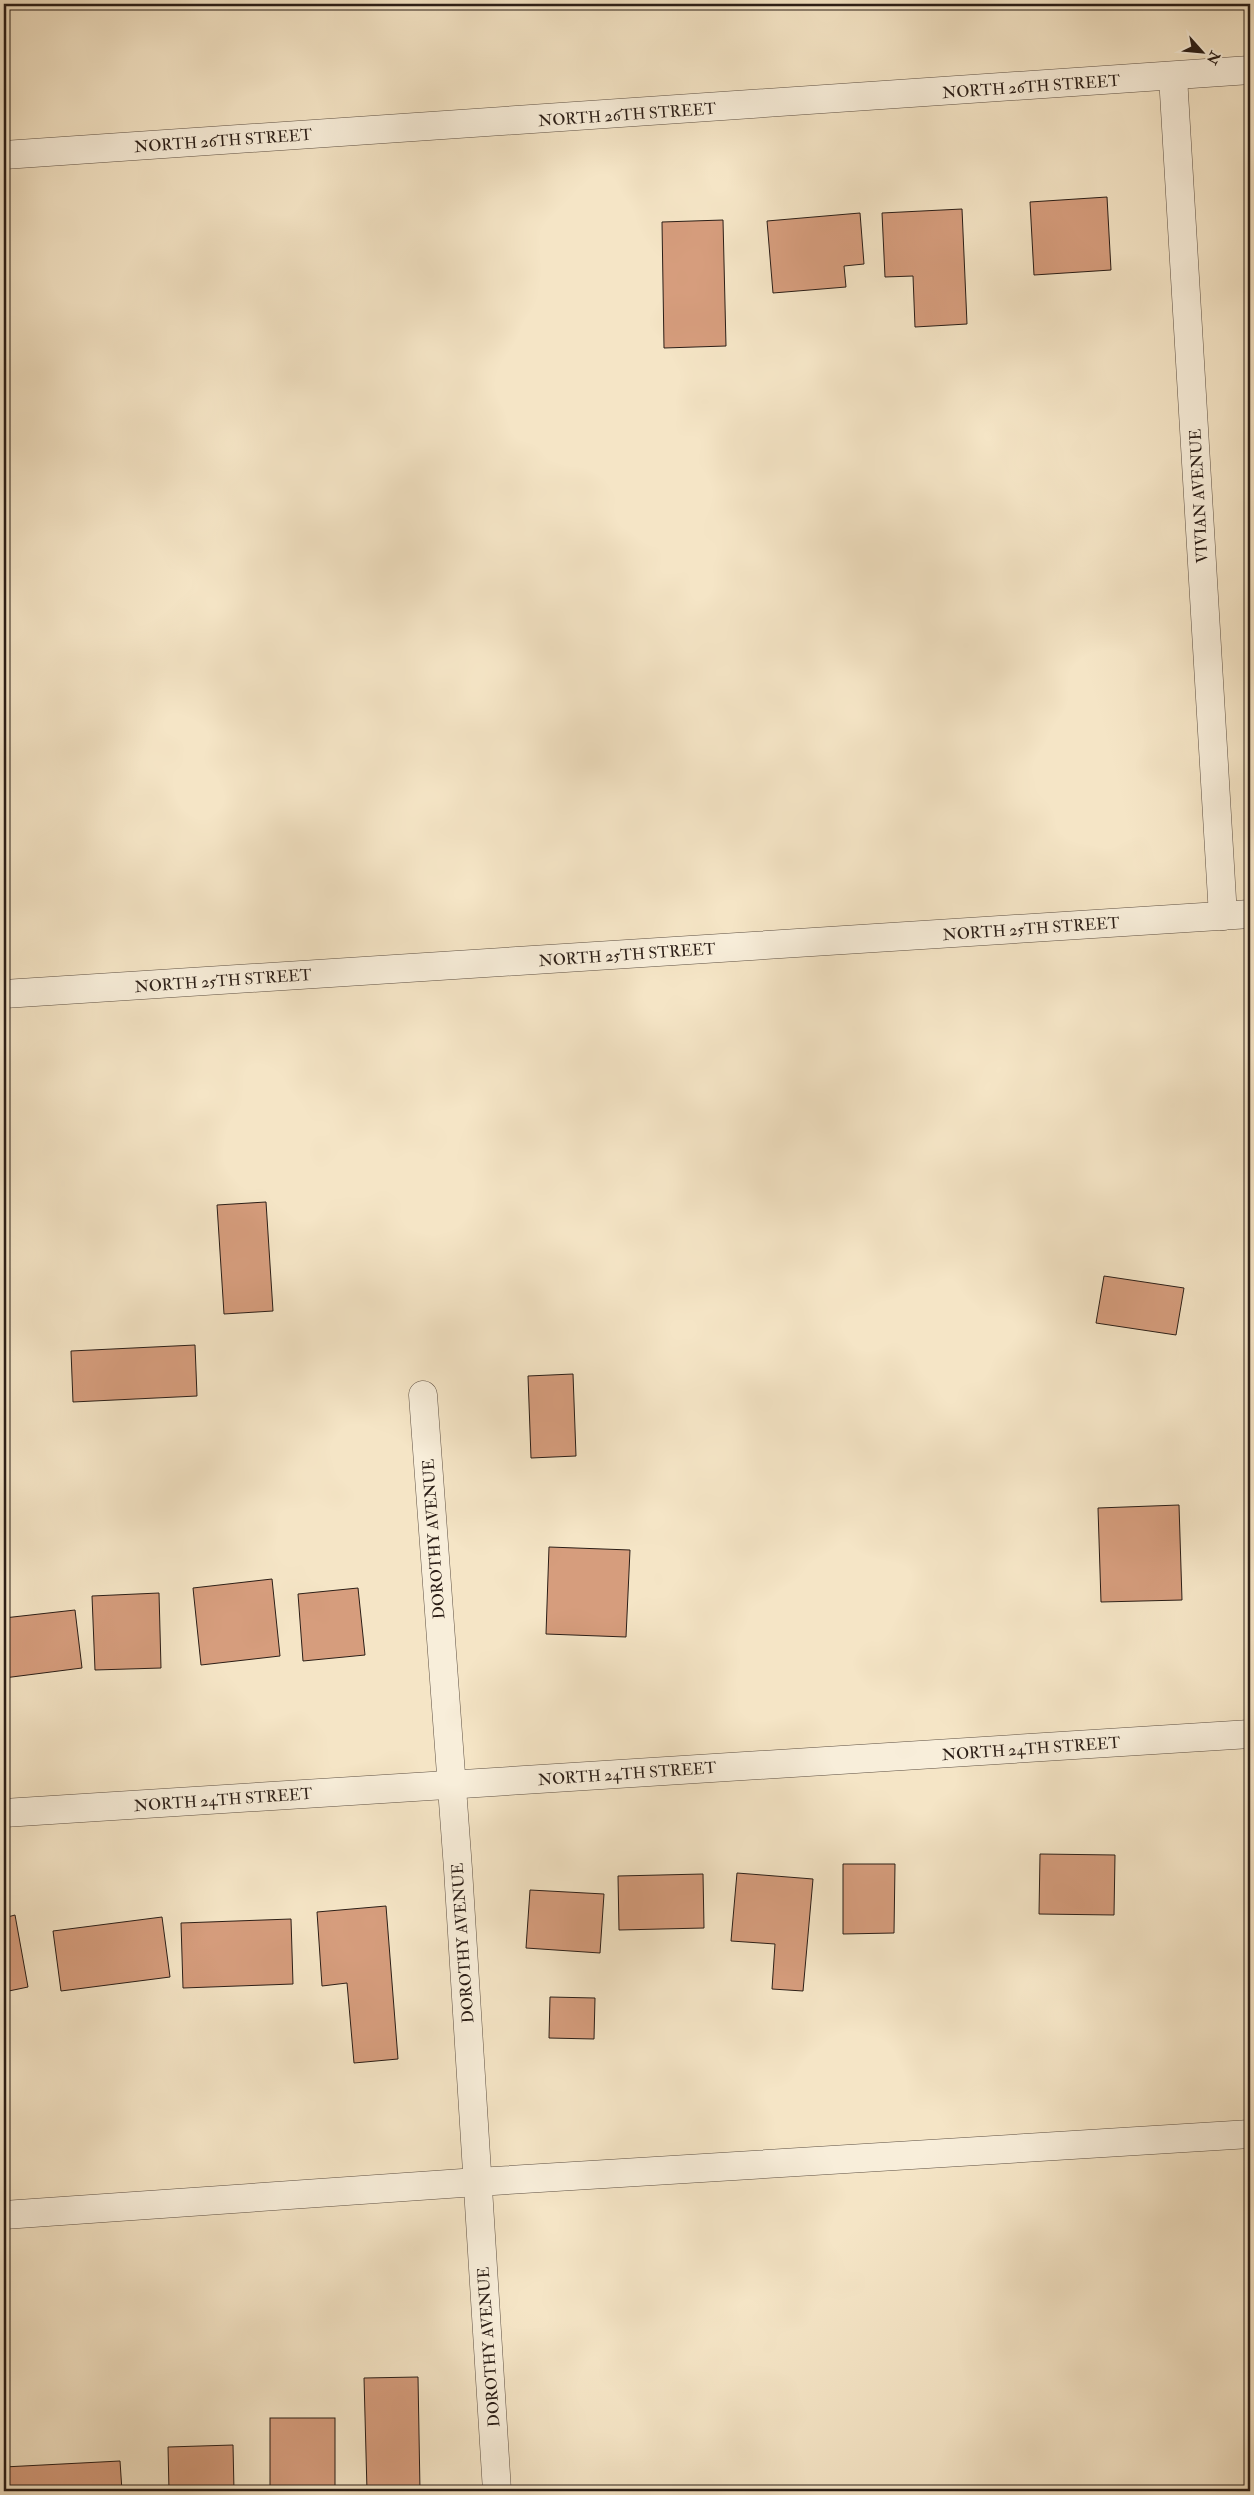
<svg xmlns="http://www.w3.org/2000/svg" width="1254" height="2495" viewBox="0 0 1254 2495" font-family="'IM FELL Double Pica',serif">
  <style>
    .building { fill: #d69d7d; stroke: #2b1e17 }
    .lines { fill: none; stroke-linecap: round; stroke-linejoin: round }
    .minor-casing { stroke: #5e5043; stroke-width: 29 }
    .tertiary-casing { stroke: #5e5043; stroke-width: 29 }
    .minor { stroke: #f8eeda; stroke-width: 28 }
    .tertiary { stroke: #f8eeda; stroke-width: 28 }
    .labels { text-anchor: middle; stroke-width: 4; stroke-linejoin: round; paint-order: stroke }
    .street-label { font-size: 16px; fill: #2b1e17; stroke: #f8eeda }
  </style>
  <rect width="100%" height="100%" fill="#f5e5c6"/>
  <filter id="stains"><feTurbulence type="fractalNoise" baseFrequency=".004" numOctaves="4"/><feColorMatrix values="0 0 0 0 .2 0 0 0 0 .09 0 0 0 0 .02 0 0 0 .5 -.17"/></filter>
  <radialGradient id="worn" r=".72"><stop offset=".6" stop-color="#630" stop-opacity="0"/><stop offset="1" stop-color="#630" stop-opacity=".3"/></radialGradient>
  <g class="building">
    <polygon points="1107,197 1111,270 1034,275 1030,202"/>
    <polygon points="962,209 967,324 915,327 913,276 885,277 882,213"/>
    <polygon points="860,213 864,264 844,266 846,287 773,293 767,221"/>
    <polygon points="723,220 726,346 664,348 662,222"/>
    <polygon points="266,1202 273,1311 224,1314 217,1205"/>
    <polygon points="1104,1276 1184,1288 1176,1335 1096,1323"/>
    <polygon points="195,1345 197,1396 73,1402 71,1351"/>
    <polygon points="573,1374 576,1456 531,1458 528,1376"/>
    <polygon points="1179,1505 1182,1600 1101,1602 1098,1508"/>
    <polygon points="549,1547 630,1550 626,1637 546,1634"/>
    <polygon points="272,1579 280,1656 201,1665 193,1588"/>
    <polygon points="358,1588 365,1655 303,1661 298,1594"/>
    <polygon points="159,1593 161,1668 95,1670 92,1596"/>
    <polygon points="75,1610 82,1668 4,1678 4,1618"/>
    <polygon points="1040,1854 1115,1855 1114,1915 1039,1914"/>
    <polygon points="843,1864 895,1864 894,1933 843,1934"/>
    <polygon points="737,1873 813,1879 803,1991 772,1989 775,1944 731,1941"/>
    <polygon points="703,1874 704,1928 619,1930 618,1876"/>
    <polygon points="530,1890 604,1894 600,1953 526,1948"/>
    <polygon points="386,1906 398,2059 354,2063 347,1983 322,1986 317,1912"/>
    <polygon points="15,1915 28,1987 4,1992 4,1918"/>
    <polygon points="162,1917 170,1977 61,1991 53,1931"/>
    <polygon points="291,1919 293,1984 183,1988 181,1923"/>
    <polygon points="550,1997 595,1998 594,2039 549,2038"/>
    <polygon points="418,2377 420,2491 367,2491 364,2378"/>
    <rect x="270" y="2418" width="65" height="73"/>
    <polygon points="233,2445 234,2491 169,2491 168,2447"/>
    <polygon points="120,2461 122,2491 4,2491 4,2467"/>
  </g>
  <g class="lines">
    <defs>
      <g id="minor">
        <polyline points="1173,76 1223,916"/>
        <polyline points="4,155 1250,70"/>
        <polyline points="423,1395 458,1869 497,2491"/>
        <polyline points="4,1813 1250,1734"/>
        <polyline points="4,2215 477,2182 1250,2134"/>
      </g>
      <polyline id="tertiary" points="4,994 1250,914"/>
    </defs>
    <use href="#minor" class="minor-casing"/>
    <use href="#tertiary" class="tertiary-casing"/>
    <use href="#minor" class="minor"/>
    <use href="#tertiary" class="tertiary"/>
  </g>
  <g class="labels">
    <g class="street-label">
      <text transform="translate(1031 86) rotate(-4)" y="6">NORTH 26TH STREET</text>
      <text transform="translate(627 114) rotate(-4)" y="6">NORTH 26TH STREET</text>
      <text transform="translate(223 140) rotate(-4)" y="6">NORTH 26TH STREET</text>
      <text transform="translate(1198 496) rotate(-93)" y="6">VIVIAN AVENUE</text>
      <text transform="translate(1031 928) rotate(-4)" y="6">NORTH 25TH STREET</text>
      <text transform="translate(627 954) rotate(-4)" y="6">NORTH 25TH STREET</text>
      <text transform="translate(223 980) rotate(-4)" y="6">NORTH 25TH STREET</text>
      <text transform="translate(433 1539) rotate(-94)" y="6">DOROTHY AVENUE</text>
      <text transform="translate(1031 1748) rotate(-4)" y="6">NORTH 24TH STREET</text>
      <text transform="translate(627 1773) rotate(-4)" y="6">NORTH 24TH STREET</text>
      <text transform="translate(223 1799) rotate(-4)" y="6">NORTH 24TH STREET</text>
      <text transform="translate(462 1943) rotate(-94)" y="6">DOROTHY AVENUE</text>
      <text transform="translate(488 2347) rotate(-94)" y="6">DOROTHY AVENUE</text>
    </g>
  </g>
  <rect width="1254" height="2495" fill="none" stroke="#f5e5c6" stroke-width="20"/>
  <rect x="5" y="5" width="1244" height="2485" fill="none" stroke="#2b1e17" stroke-width="2.5"/>
  <rect x="10" y="10" width="1234" height="2475" fill="none" stroke="#2b1e17"/>
  <g transform="translate(1202 52) rotate(117)" stroke="#f8eeda" stroke-width="4" paint-order="stroke">
  <path d="M0-4L9 19L0 12L-9 19Z" fill="#2b1e17"/>
  <text y="-8" font-size="14" font-weight="bold" text-anchor="middle" fill="#2b1e17">N</text>
  </g>
  <rect width="100%" height="100%" filter="url(#stains)"/>
  <rect width="100%" height="100%" fill="url(#worn)"/>
</svg>
